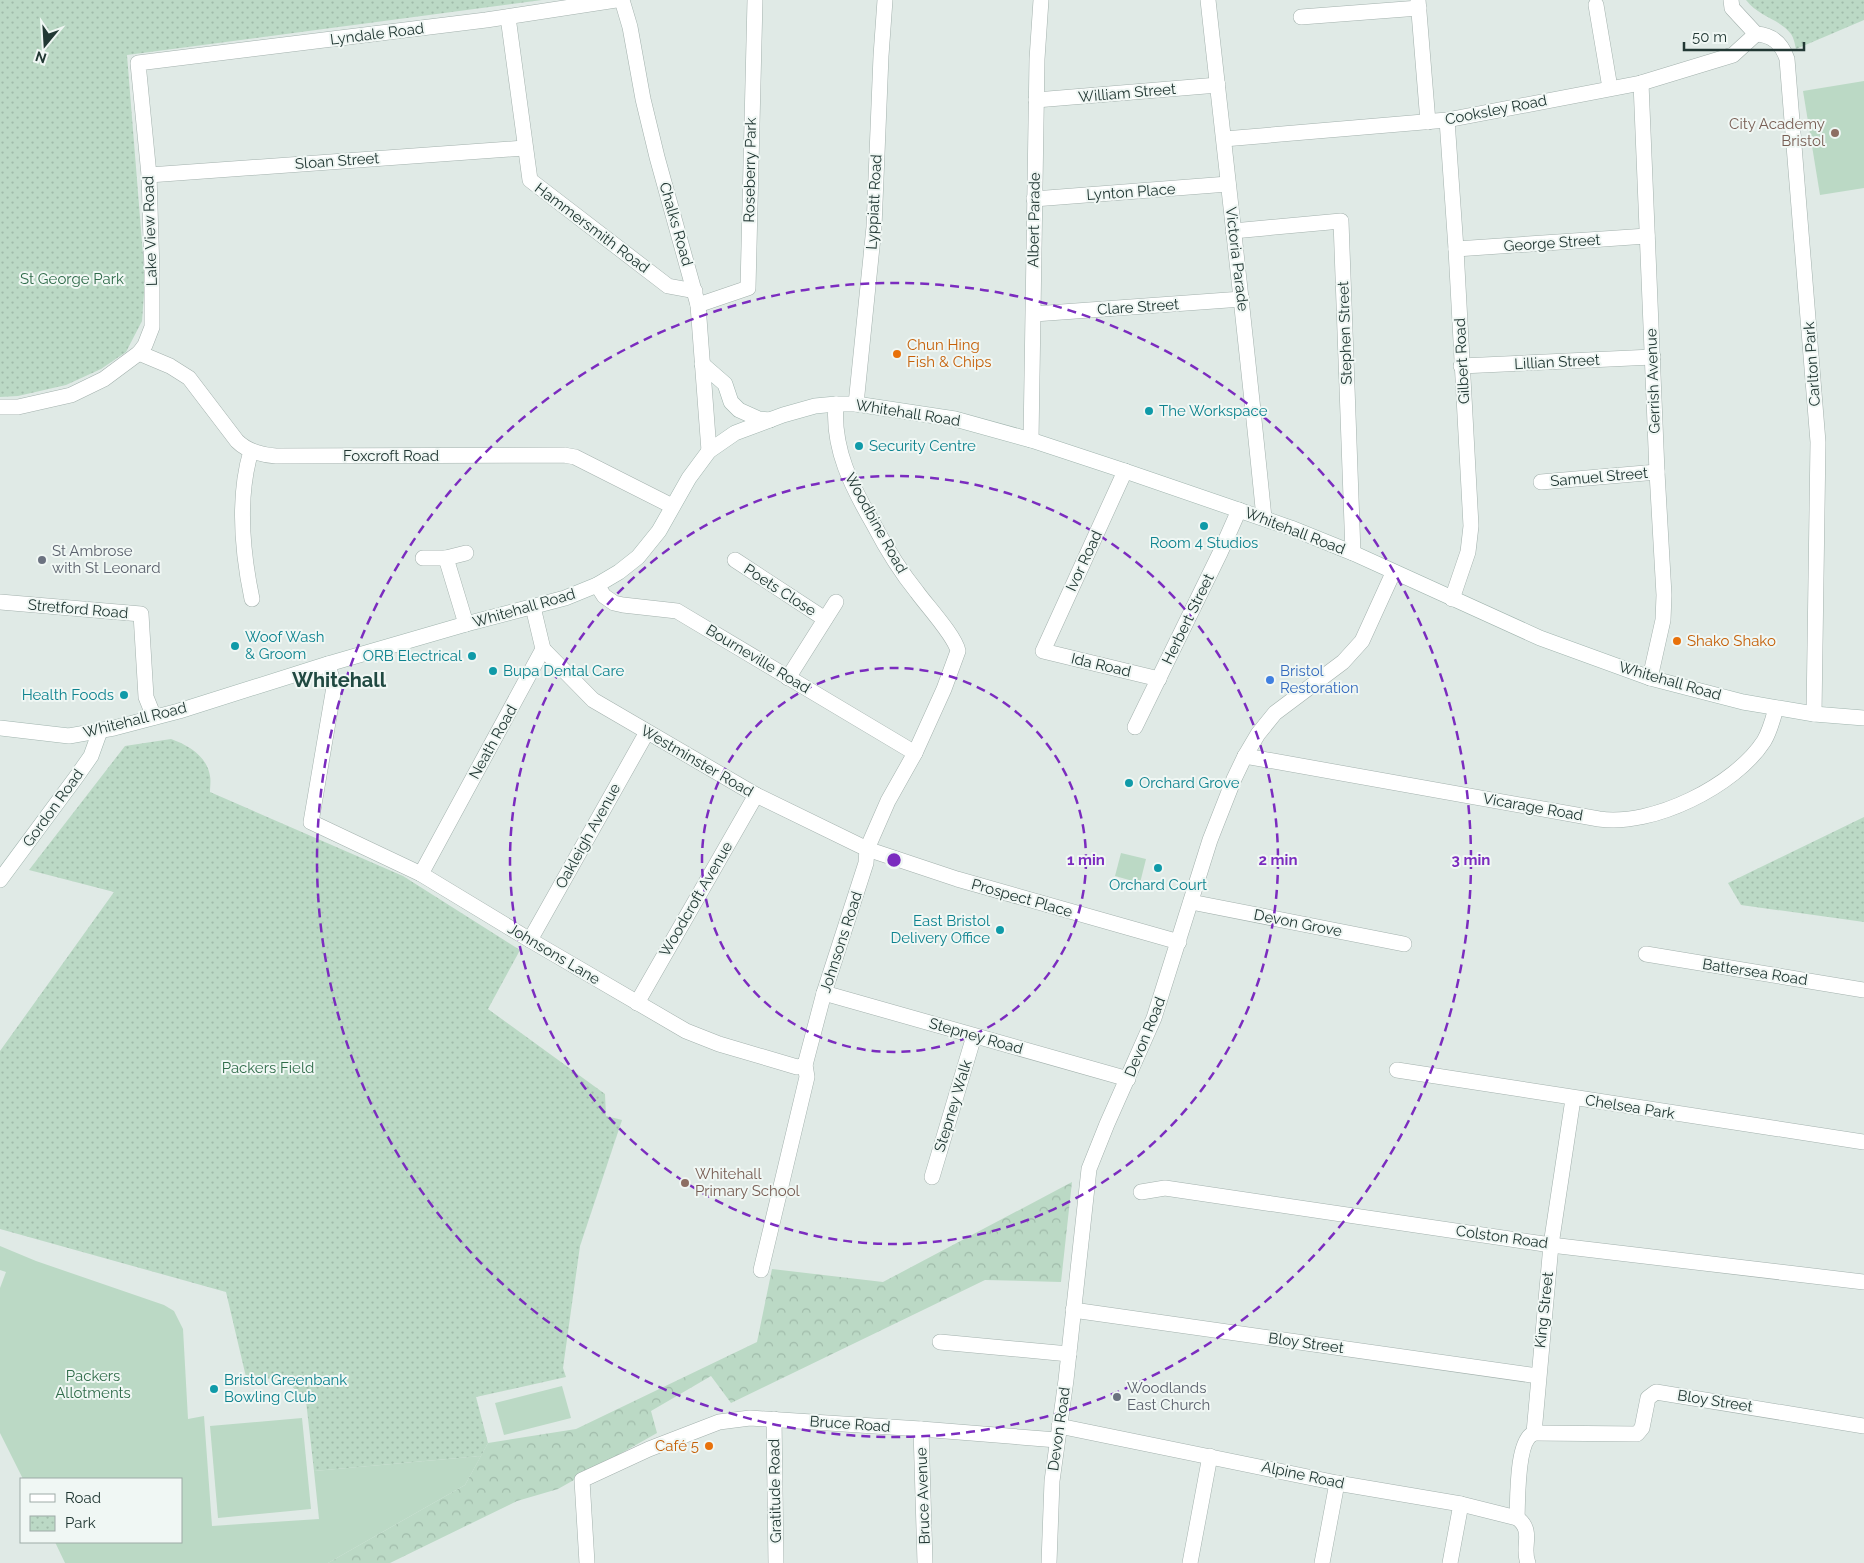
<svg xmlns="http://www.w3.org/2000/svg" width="1864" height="1563" font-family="Raleway,sans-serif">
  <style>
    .green { fill: #bbd9c5 }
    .forest { fill: url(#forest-crowns) }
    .park { fill: url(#park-dots) }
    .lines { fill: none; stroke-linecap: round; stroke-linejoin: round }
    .minor-casing { stroke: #a3b1ad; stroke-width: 16 }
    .secondary-casing { stroke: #a0b4ae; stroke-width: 16 }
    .minor { stroke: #fff; stroke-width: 15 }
    .secondary { stroke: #fff; stroke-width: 15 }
    .ring { fill: none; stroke: #7b2cbf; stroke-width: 2.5; stroke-dasharray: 9 6 }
    .education-dot { fill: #8d6e63; stroke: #f0f7f4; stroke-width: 2 }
    .food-dot { fill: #e8710a; stroke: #f0f7f4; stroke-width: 2 }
    .culture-dot { fill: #0f9aa8; stroke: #f0f7f4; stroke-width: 2 }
    .worship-dot { fill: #6b7280; stroke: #f0f7f4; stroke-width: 2 }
    .shop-dot { fill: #3f7fe0; stroke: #f0f7f4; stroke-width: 2 }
    .labels { text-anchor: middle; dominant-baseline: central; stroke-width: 4; stroke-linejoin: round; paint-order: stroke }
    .street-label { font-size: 15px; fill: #223834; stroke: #f0f7f4 }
    .education-label { font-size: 15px; fill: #785e54; stroke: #f0f7f4; text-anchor: end }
    .park-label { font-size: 15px; fill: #306c4a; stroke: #f0f7f4 }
    .food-label { font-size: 15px; fill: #c56008; stroke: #f0f7f4; text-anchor: start }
    .culture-label { font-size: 15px; fill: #0d838f; stroke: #f0f7f4; text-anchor: start }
    .worship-label { font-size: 15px; fill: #5b616d; stroke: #f0f7f4; text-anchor: start }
    .shop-label { font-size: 15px; fill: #366cbe; stroke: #f0f7f4; text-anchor: start }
    .district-label { font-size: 20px; font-weight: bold; fill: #204941; stroke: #f0f7f4 }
    .centre { fill: #7b2cbf; stroke: #f0f7f4; stroke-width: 2.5 }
    .ring-label { font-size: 15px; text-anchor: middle; font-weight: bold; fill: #7b2cbf; stroke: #f0f7f4; stroke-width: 4; stroke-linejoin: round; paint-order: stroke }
  </style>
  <defs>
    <pattern id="forest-crowns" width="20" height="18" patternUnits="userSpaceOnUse" patternTransform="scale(1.25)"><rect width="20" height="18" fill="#bbd9c5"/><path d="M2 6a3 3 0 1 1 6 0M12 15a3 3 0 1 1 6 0" fill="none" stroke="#a0bbaa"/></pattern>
    <pattern id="park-dots" width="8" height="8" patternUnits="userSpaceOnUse" patternTransform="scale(1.25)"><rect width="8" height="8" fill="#bbd9c5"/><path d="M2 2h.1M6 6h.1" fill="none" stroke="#a0bbaa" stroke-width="1.8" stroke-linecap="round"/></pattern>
  </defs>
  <rect width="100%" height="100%" fill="#e0eae6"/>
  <g class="green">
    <path d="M1864 81V188L1820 195 1803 91Z"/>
    <path d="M1121 853 1146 859 1140 883 1115 876Z"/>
    <path d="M0 1246 36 1261 164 1305 174 1311 183 1329 188 1419 204 1416 212 1526 319 1519 314 1471 481 1456 465 1485 328 1563H65L55 1542H181V1479H23L0 1433V1288L6 1272 0 1270Z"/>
    <path d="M562 1386 571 1418 504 1435 495 1403Z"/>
    <path d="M302 1418 311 1509 218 1518 210 1426Z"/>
  </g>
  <path class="forest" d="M1072 1182 1061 1282 985 1280 731 1403 711 1376 651 1411 657 1433 558 1489 517 1501 390 1563H328L465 1485 488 1443 576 1429 757 1342 772 1269 883 1282Z"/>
  <g class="park">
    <path d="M0 0H542L127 55 145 280 142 321 126 352 101 369 66 385 18 396 0 397Z"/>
    <path d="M1746 0H1864V20L1796 49C1795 45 1794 38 1791 34 1780 19 1759 17 1746 0Z"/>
    <path d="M171 739C188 745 207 756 210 776 211 781 210 787 210 792L403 876 520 950 488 1009 605 1094 606 1116 622 1120 580 1246 563 1368 566 1377 476 1397 488 1443 481 1456 314 1471 306 1401 286 1380 246 1377 226 1292 0 1229V1051L114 892 29 870 125 746Z"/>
    <path d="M1864 817V922L1741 905 1728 883Z"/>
  </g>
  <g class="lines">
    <defs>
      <g id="minor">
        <path d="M622 0 630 27 643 99 657 157 698 305 709 451"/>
        <path d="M1208 0C1227 173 1247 345 1264 518"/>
        <path d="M1418 0 1428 122"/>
        <path d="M1731 0 1732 8 1756 34"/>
        <path d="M1596 5 1610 88"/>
        <path d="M508 17 530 180 668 286 695 291"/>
        <path d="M1301 17 1419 8"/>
        <path d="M1756 34C1773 35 1782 44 1787 59L1818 442 1814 714"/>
        <path d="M1641 83 1657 472 1664 595 1663 620 1650 678"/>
        <path d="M1036 100 1218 85"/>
        <path d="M1447 120 1456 249 1471 526 1468 552 1452 599"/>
        <path d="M1224 139 1447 120 1641 83 1733 55 1756 34"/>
        <path d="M149 175 524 148"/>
        <path d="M1034 199 1228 184"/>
        <path d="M1233 231 1341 221 1353 553"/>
        <path d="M1456 249 1647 236"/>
        <path d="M698 305 748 288 755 0"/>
        <path d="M1034 314 1242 299"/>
        <path d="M139 353 170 366 189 378 237 441C248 452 262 455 276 456L564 455 575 457 672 506"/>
        <path d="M1461 366 1653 357"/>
        <path d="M856 404 874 227 881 56 885 0"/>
        <path d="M0 407H18L71 395 104 379 139 353 145 345 152 327V272L149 175 138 63 486 20 616 0"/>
        <path d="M1031 440 1037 59 1041 0"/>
        <path d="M251 451C237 498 242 551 252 599"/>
        <path d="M1125 471 1043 651 1159 679"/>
        <path d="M1541 482 1657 472"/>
        <path d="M423 558H446L466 553"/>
        <path d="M446 558 466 624"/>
        <path d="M735 560 825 619"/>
        <path d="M597 585 604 596 614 603 623 605 677 611 915 753"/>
        <path d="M0 602 141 614 146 697 154 717"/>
        <path d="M543 649 593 700 756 795 867 849 957 879 1179 942"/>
        <path d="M328 664 334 687 311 822 421 874 530 940 686 1031 719 1044 797 1067 805 1065"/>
        <path d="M788 678 836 602"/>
        <path d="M1135 727 1220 553 1239 510"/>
        <path d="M1245 756 1599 819C1652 827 1735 786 1764 741 1770 731 1773 719 1776 708"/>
        <path d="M421 874 543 649 533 607"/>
        <path d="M1191 902 1404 944"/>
        <path d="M530 940 647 732"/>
        <path d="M1646 954 1864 990"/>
        <path d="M824 993 1128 1079"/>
        <path d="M637 1003 756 795"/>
        <path d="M1397 1070 1864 1142"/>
        <path d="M932 1177 974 1036"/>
        <path d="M1141 1192 1165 1188 1551 1245 1864 1282"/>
        <path d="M761 1270 807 1077 805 1065 824 993 866 863 867 849 888 801 915 753 944 689 958 651C955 636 927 606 917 592 900 571 886 548 874 525 852 487 832 449 836 404"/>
        <path d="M1073 1310 1538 1376"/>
        <path d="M940 1342 1069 1354"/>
        <path d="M774 1419 776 1563"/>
        <path d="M1059 1426 1337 1483 1461 1504 1517 1518C1535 1531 1521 1547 1528 1563"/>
        <path d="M921 1429 925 1563"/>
        <path d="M1534 1433 1637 1434 1642 1428 1648 1398 1656 1392 1864 1426"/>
        <path d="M1517 1518C1518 1500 1516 1440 1534 1433L1551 1245 1573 1099"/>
        <path d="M587 1563 582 1480 649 1449 719 1422 750 1418 921 1429 1057 1440"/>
        <path d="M1049 1563 1052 1481 1066 1380 1089 1169 1107 1124 1154 1018 1210 840 1234 779 1245 756 1258 734 1275 713 1343 662 1362 641 1393 573"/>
        <path d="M1190 1563 1210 1456"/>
        <path d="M1322 1563 1337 1483"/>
        <path d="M1450 1563 1461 1504"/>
      </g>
      <g id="secondary">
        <path d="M702 364 725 384 731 402 739 410 759 419 770 420"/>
        <path d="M0 728 69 736 114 728 179 711 328 664 466 624 565 598 597 585 619 572 638 557 659 531 689 478 709 451 735 433 783 415 815 406 836 404H856L955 419 1031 440 1125 471 1291 528 1353 553 1540 638 1650 678 1743 702 1814 714 1864 718"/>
        <path d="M0 880 77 776 91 756 100 731"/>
      </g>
    </defs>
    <use href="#minor" class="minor-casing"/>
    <use href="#secondary" class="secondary-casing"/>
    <use href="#minor" class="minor"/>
    <use href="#secondary" class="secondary"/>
  </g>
  <g class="ring">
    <circle cx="894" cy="860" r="192"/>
    <circle cx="894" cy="860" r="384"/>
    <circle cx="894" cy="860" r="577"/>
  </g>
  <g class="education-dot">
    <circle cx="1835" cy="133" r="5"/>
    <circle cx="685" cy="1183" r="5"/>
  </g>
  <g class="food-dot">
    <circle cx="897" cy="354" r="5"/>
    <circle cx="1677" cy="641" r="5"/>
    <circle cx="709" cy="1446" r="5"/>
  </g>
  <g class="culture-dot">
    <circle cx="1149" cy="411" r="5"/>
    <circle cx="859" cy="446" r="5"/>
    <circle cx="1204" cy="526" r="5"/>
    <circle cx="235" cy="646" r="5"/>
    <circle cx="472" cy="656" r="5"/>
    <circle cx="493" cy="671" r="5"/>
    <circle cx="124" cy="695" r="5"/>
    <circle cx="1129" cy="783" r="5"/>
    <circle cx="1158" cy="868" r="5"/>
    <circle cx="1000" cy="930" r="5"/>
    <circle cx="214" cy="1389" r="5"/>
  </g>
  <g class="worship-dot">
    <circle cx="42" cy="560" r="5"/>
    <circle cx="1117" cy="1397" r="5"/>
  </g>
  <circle class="shop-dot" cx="1270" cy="680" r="5"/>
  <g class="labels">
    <g class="street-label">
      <text transform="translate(377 34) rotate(-7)">Lyndale Road</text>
      <text transform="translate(1127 93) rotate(-5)">William Street</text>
      <text transform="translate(1496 110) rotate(-11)">Cooksley Road</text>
      <text transform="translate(337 161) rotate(-4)">Sloan Street</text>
      <text transform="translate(750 170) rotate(-89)">Roseberry Park</text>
      <text transform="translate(1131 192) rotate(-4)">Lynton Place</text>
      <text transform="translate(874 202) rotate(-87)">Lyppiatt Road</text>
      <text transform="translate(1034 220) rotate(-89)">Albert Parade</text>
      <text transform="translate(676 224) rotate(74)">Chalks Road</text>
      <text transform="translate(592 228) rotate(37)">Hammersmith Road</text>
      <text transform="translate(150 231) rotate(-92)">Lake View Road</text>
      <text transform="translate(1552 243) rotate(-4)">George Street</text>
      <text transform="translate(1237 259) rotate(83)">Victoria Parade</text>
      <text transform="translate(1138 307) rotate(-4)">Clare Street</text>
      <text transform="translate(1345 333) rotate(-92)">Stephen Street</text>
      <text transform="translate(1462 361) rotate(-93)">Gilbert Road</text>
      <text transform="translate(1557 362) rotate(-3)">Lillian Street</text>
      <text transform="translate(1812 364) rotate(-94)">Carlton Park</text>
      <text transform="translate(1653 381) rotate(-92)">Gerrish Avenue</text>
      <text transform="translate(908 413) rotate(9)">Whitehall Road</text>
      <text x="391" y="456">Foxcroft Road</text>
      <text transform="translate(1599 477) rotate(-5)">Samuel Street</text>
      <text transform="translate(876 523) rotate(61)">Woodbine Road</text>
      <text transform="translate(1295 531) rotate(21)">Whitehall Road</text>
      <text transform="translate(1084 561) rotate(-65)">Ivor Road</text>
      <text transform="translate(780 590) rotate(33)">Poets Close</text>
      <text transform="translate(524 608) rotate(-16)">Whitehall Road</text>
      <text transform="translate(78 609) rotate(5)">Stretford Road</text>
      <text transform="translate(1188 619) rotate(-64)">Herbert Street</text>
      <text transform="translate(758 659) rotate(31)">Bourneville Road</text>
      <text transform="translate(1101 665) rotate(13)">Ida Road</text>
      <text transform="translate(1670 681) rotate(16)">Whitehall Road</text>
      <text transform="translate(135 720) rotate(-14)">Whitehall Road</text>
      <text transform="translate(493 742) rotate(-61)">Neath Road</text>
      <text transform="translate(697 761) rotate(30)">Westminster Road</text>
      <text transform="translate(1533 807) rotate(10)">Vicarage Road</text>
      <text transform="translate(53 808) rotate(-54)">Gordon Road</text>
      <text transform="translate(588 836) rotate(-61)">Oakleigh Avenue</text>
      <text transform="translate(1022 898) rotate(16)">Prospect Place</text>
      <text transform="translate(696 899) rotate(-60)">Woodcroft Avenue</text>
      <text transform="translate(1298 923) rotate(11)">Devon Grove</text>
      <text transform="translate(841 942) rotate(-72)">Johnsons Road</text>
      <text transform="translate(554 954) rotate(31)">Johnsons Lane</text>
      <text transform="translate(1755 972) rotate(9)">Battersea Road</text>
      <text transform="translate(976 1036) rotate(16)">Stepney Road</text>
      <text transform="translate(1145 1037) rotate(-68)">Devon Road</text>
      <text transform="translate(953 1106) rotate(-73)">Stepney Walk</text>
      <text transform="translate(1630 1107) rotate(9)">Chelsea Park</text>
      <text transform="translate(1502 1237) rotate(8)">Colston Road</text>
      <text transform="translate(1544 1310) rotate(-84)">King Street</text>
      <text transform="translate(1306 1343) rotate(8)">Bloy Street</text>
      <text transform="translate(1715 1401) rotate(9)">Bloy Street</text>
      <text transform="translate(850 1424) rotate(4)">Bruce Road</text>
      <text transform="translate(1059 1429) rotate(-82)">Devon Road</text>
      <text transform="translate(1303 1475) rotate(12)">Alpine Road</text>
      <text transform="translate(775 1491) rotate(-91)">Gratitude Road</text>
      <text transform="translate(923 1496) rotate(-92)">Bruce Avenue</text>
    </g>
    <g class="education-label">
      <text x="1825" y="124">City Academy<tspan x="1825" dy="17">Bristol</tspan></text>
      <text x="695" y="1174" text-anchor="start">Whitehall<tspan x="695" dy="17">Primary School</tspan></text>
    </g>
    <g class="park-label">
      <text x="72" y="279">St George Park</text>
      <text x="268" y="1068">Packers Field</text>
      <text x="93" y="1376">Packers<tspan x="93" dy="17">Allotments</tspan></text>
    </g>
    <g class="food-label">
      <text x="907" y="345">Chun Hing<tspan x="907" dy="17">Fish &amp; Chips</tspan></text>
      <text x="1687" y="641">Shako Shako</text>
      <text x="699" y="1446" text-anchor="end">Café 5</text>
    </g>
    <g class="culture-label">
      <text x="1159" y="411">The Workspace</text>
      <text x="869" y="446">Security Centre</text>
      <text x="1204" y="543" text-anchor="middle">Room 4 Studios</text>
      <text x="245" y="637">Woof Wash<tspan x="245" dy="17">&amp; Groom</tspan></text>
      <text x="462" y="656" text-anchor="end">ORB Electrical</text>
      <text x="503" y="671">Bupa Dental Care</text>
      <text x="114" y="695" text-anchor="end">Health Foods</text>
      <text x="1139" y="783">Orchard Grove</text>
      <text x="1158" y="885" text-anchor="middle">Orchard Court</text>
      <text x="990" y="921" text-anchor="end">East Bristol<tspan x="990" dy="17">Delivery Office</tspan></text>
      <text x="224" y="1380">Bristol Greenbank<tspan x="224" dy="17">Bowling Club</tspan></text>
    </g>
    <g class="worship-label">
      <text x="52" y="551">St Ambrose<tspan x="52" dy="17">with St Leonard</tspan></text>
      <text x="1127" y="1388">Woodlands<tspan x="1127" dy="17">East Church</tspan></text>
    </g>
    <g class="shop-label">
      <text x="1280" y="671">Bristol<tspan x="1280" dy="17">Restoration</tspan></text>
    </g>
    <g class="district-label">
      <text x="339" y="680">Whitehall</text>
    </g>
  </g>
  <circle cx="894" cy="860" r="8" class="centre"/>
  <g class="ring-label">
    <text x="1086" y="865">1 min</text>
    <text x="1278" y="865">2 min</text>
    <text x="1471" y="865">3 min</text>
  </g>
  <rect x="20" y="1478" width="162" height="65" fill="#f0f7f4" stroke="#9eaba7"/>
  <rect x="30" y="1494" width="25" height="8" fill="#ffffff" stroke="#9eaba7"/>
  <text x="65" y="1503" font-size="15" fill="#223834">Road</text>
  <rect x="30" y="1516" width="25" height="15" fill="url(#park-dots)" stroke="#9eaba7"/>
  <text x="65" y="1528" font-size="15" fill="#223834">Park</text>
  <g transform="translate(45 45) rotate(198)" stroke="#f0f7f4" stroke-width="4" paint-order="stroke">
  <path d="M0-4L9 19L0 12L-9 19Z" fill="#223834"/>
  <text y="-8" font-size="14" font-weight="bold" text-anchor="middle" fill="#223834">N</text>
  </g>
  <path d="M1684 42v8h120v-8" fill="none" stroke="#223834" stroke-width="2.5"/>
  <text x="1692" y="42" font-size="15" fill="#223834" stroke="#f0f7f4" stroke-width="4" paint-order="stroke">50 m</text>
</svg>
